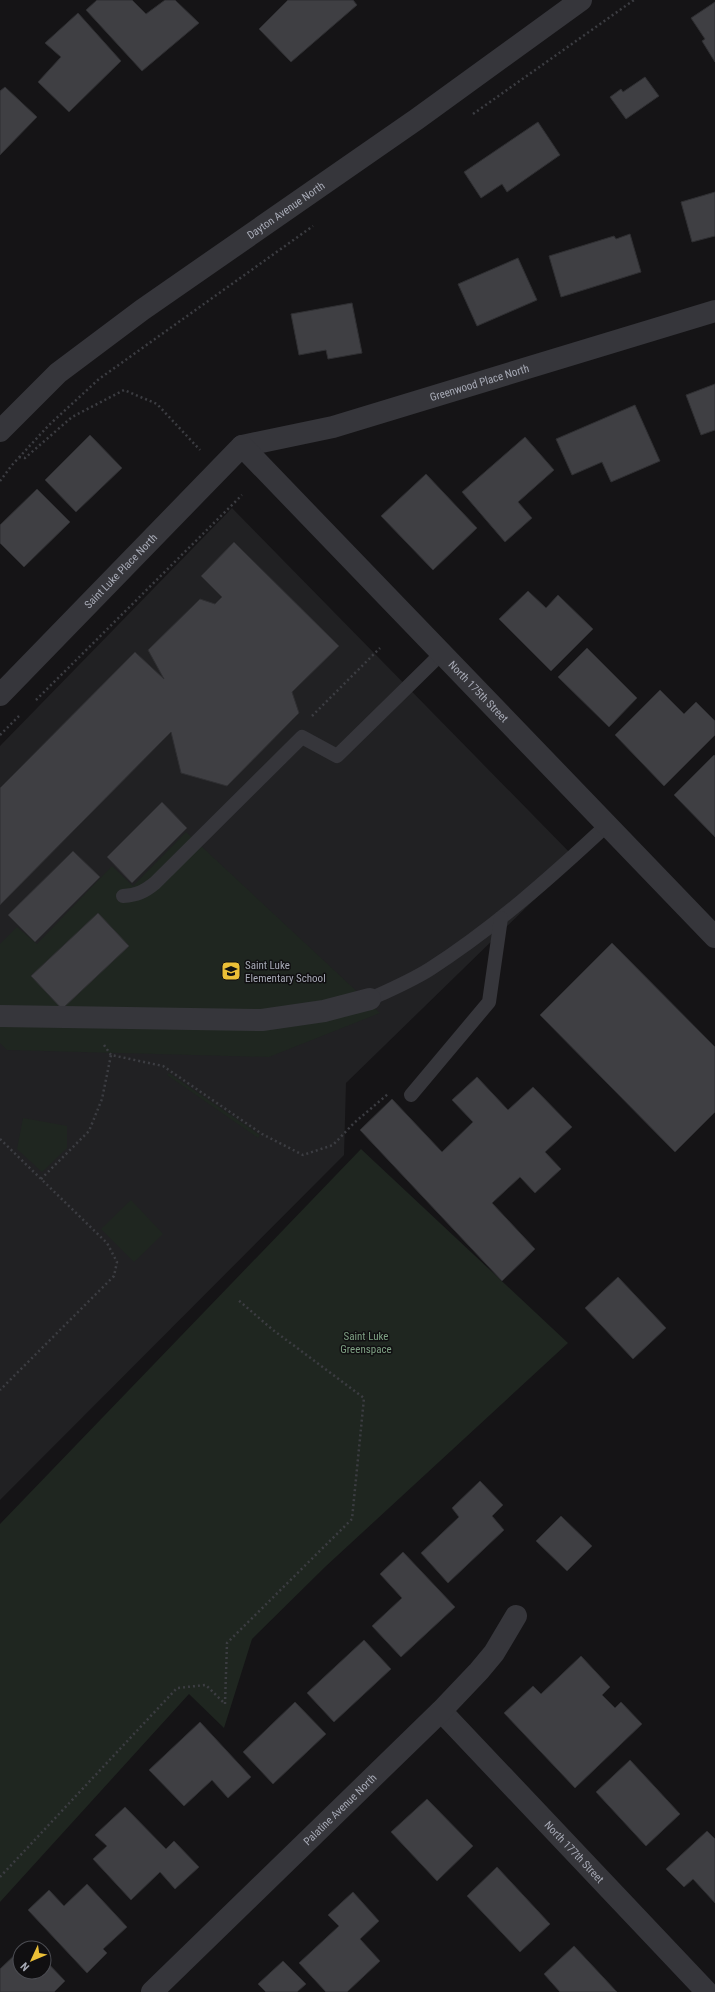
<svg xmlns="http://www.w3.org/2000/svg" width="715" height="1992" font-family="'Roboto Condensed',sans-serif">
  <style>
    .built { fill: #212123 }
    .green { fill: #1f2620 }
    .building { fill: #3f3f43; stroke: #2f2f32 }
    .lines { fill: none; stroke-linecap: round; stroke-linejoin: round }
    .path { stroke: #3c3d42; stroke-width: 2.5; stroke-dasharray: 2 3; stroke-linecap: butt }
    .service { stroke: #36363b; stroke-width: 14 }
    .minor { stroke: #36363b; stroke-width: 22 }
    .tertiary { stroke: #36363b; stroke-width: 22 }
    .labels { text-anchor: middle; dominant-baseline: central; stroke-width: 3; stroke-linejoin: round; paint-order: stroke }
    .street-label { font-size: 11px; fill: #a7aab6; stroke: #100f11 }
    .poi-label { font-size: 11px; fill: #a7aab6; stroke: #100f11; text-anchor: start }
    .park-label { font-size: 11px; fill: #7ea083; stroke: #100f11 }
  </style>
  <rect width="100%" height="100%" fill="#151416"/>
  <path class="built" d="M232 508 576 859 346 1083 344 1155 0 1500V746Z"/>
  <g class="green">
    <path d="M186 832 380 1013 269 1057 7 1050 0 1043V944L17 927 37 944 112 866 133 886Z"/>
    <path d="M169 1073 260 1135 258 1138 167 1075Z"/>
    <path d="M23 1118 67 1126V1148L42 1172 17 1149Z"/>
    <path d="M361 1149 568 1343 325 1567 252 1639 224 1728 189 1694 0 1902V1524Z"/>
    <path d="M131 1200 163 1234 134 1262 101 1229Z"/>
  </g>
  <g class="building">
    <path d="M97 0H132L146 14 165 0H175L199 23 142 71 86 10Z"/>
    <path d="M288 0H353L357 5 291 62 259 29Z"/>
    <path d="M715 2V62L702 41 705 39 691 18Z"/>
    <path d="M78 13 121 61 69 112 38 82 61 57 45 43Z"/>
    <path d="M645 77 659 96 626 119 610 97 621 89 623 92Z"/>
    <path d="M5 87 37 117 0 155V91Z"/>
    <path d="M538 122 560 155 507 192 502 184 481 198 464 172Z"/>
    <path d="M715 192V236L692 242 681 202Z"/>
    <path d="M630 234 641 272 561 297 549 256 614 236 616 239Z"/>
    <path d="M518 258 537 300 477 326 458 284Z"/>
    <path d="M352 303 362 353 328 359 326 350 299 355 291 314Z"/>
    <path d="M715 384V430L701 435 686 395Z"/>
    <path d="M635 405 660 461 611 482 602 462 572 475 556 439Z"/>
    <path d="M90 435 122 468 76 512 45 480Z"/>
    <path d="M525 437 554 470 518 502 532 518 505 542 462 492Z"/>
    <path d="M426 474 477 528 433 570 381 516Z"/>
    <path d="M37 489 70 522 24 567 0 543V525Z"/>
    <path d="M234 542 339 646 292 692 299 713 227 786 181 773 171 732 0 905V788L135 652 164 679 148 650 200 599 215 604 222 597 201 576Z"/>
    <path d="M528 591 546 608 558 595 593 629 551 671 499 619Z"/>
    <path d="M587 648 637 698 609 727 558 677Z"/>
    <path d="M660 690 684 714 696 702 715 721V735L664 786 615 735Z"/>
    <path d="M714 755 715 756V837L674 795Z"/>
    <path d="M162 802 187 828 132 883 107 857Z"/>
    <path d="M73 851 100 877 35 942 8 915Z"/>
    <path d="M98 913 129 946 62 1009 31 976Z"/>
    <path d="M612 943 715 1047V1112L675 1152 540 1015Z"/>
    <path d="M477 1077 508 1110 533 1087 572 1127 545 1152 561 1169 535 1193 520 1177 492 1203 535 1249 502 1281 360 1130 392 1099 442 1152 473 1122 452 1100Z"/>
    <path d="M618 1277 666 1328 633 1359 585 1308Z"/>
    <path d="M480 1481 503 1505 492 1516 504 1530 448 1583 421 1553 459 1517 452 1508Z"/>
    <path d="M561 1516 592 1546 567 1571 536 1541Z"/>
    <path d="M403 1552 455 1607 401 1657 372 1626 402 1598 380 1574Z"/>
    <path d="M364 1640 391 1669 334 1722 307 1693Z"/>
    <path d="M581 1656 610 1687 602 1695 615 1708 621 1702 642 1724 575 1788 504 1713 533 1686 541 1694Z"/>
    <path d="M295 1702 326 1734 273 1784 243 1752Z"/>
    <path d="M200 1722 251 1777 228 1798 212 1780 184 1806 149 1770Z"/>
    <path d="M630 1760 680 1814 646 1846 596 1792Z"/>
    <path d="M427 1799 473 1846 437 1881 391 1832Z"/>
    <path d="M125 1807 166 1849 174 1841 199 1867 175 1889 160 1872 131 1900 93 1859 107 1846 95 1835Z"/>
    <path d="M707 1831 715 1839V1903L693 1879 684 1887 666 1869Z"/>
    <path d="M497 1867 550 1924 520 1952 467 1896Z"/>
    <path d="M87 1884 127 1927 103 1949 107 1953 87 1973 28 1910 49 1890 64 1906Z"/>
    <path d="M353 1892 379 1921 360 1939 380 1961 347 1992H326L299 1963 339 1926 328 1915Z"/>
    <path d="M574 1946 617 1992H560L544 1974Z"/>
    <path d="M20 1950V1972H44V1959L65 1981 54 1992H0V1969Z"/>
    <path d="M283 1961 306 1984 297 1992H266L258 1984Z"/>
  </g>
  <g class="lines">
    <g class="path">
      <path d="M473 114 634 0"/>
      <path d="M19 457 25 458 72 417 124 390 157 404 200 450"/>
      <path d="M0 481 12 465 49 425 99 379 313 226"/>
      <path d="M36 700 242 495"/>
      <path d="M312 716 380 648"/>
      <path d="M0 735 19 716"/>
      <path d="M104 1045 111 1055 163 1066 262 1134 303 1155 333 1145 354 1123 388 1094"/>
      <path d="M0 1139 107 1243 117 1262 114 1276 0 1390"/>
      <path d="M41 1179 89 1131 102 1099 111 1055"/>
      <path d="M0 1877 177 1688 206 1685 225 1704 227 1643 352 1519 364 1398 273 1330 237 1299"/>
    </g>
    <g class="service">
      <path d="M123 896C137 895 144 892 155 883L302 737 337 756 441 654"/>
      <path d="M370 999C390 990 411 981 430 969 494 928 551 877 607 825"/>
      <path d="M411 1095 489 1002 501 918"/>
    </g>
    <g class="minor">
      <path id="s1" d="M242 446 333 427 715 311"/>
      <path d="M0 1016 262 1020 324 1011 370 999"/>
      <path id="s2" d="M441 1711 707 1992"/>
      <path id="s3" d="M152 1992 441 1711 479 1671 494 1653 516 1616"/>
    </g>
    <g class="tertiary">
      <path id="s4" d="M0 431 58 373 142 310 417 119 581 0"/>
      <path id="s5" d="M0 695 242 446 715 937"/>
    </g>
  </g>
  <defs>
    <symbol id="school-square" viewBox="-11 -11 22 22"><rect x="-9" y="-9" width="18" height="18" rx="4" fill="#ebbf37" stroke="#100f11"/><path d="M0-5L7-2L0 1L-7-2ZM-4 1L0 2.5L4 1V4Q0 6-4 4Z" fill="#111"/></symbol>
  </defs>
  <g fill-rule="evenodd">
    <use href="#school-square" x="220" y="960" width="22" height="22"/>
  </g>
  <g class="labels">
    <g class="street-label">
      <text stroke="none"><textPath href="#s4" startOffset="362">Dayton Avenue North</textPath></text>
      <text stroke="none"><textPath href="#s1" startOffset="246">Greenwood Place North</textPath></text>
      <text stroke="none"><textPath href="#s5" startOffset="173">Saint Luke Place North</textPath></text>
      <text stroke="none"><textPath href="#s5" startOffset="688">North 175th Street</textPath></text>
      <text stroke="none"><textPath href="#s3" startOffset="262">Palatine Avenue North</textPath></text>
      <text stroke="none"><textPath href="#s2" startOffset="194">North 177th Street</textPath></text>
    </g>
    <g class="poi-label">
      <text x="245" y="965">Saint Luke<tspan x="245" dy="13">Elementary School</tspan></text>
    </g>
    <g class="park-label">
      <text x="366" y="1336">Saint Luke<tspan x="366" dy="13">Greenspace</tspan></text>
    </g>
  </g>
  <g transform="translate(32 1960) rotate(226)"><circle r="19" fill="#100f11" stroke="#4c4d53"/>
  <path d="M0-3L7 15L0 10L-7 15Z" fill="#ebbf37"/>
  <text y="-6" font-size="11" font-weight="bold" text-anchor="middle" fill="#a7aab6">N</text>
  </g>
</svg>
